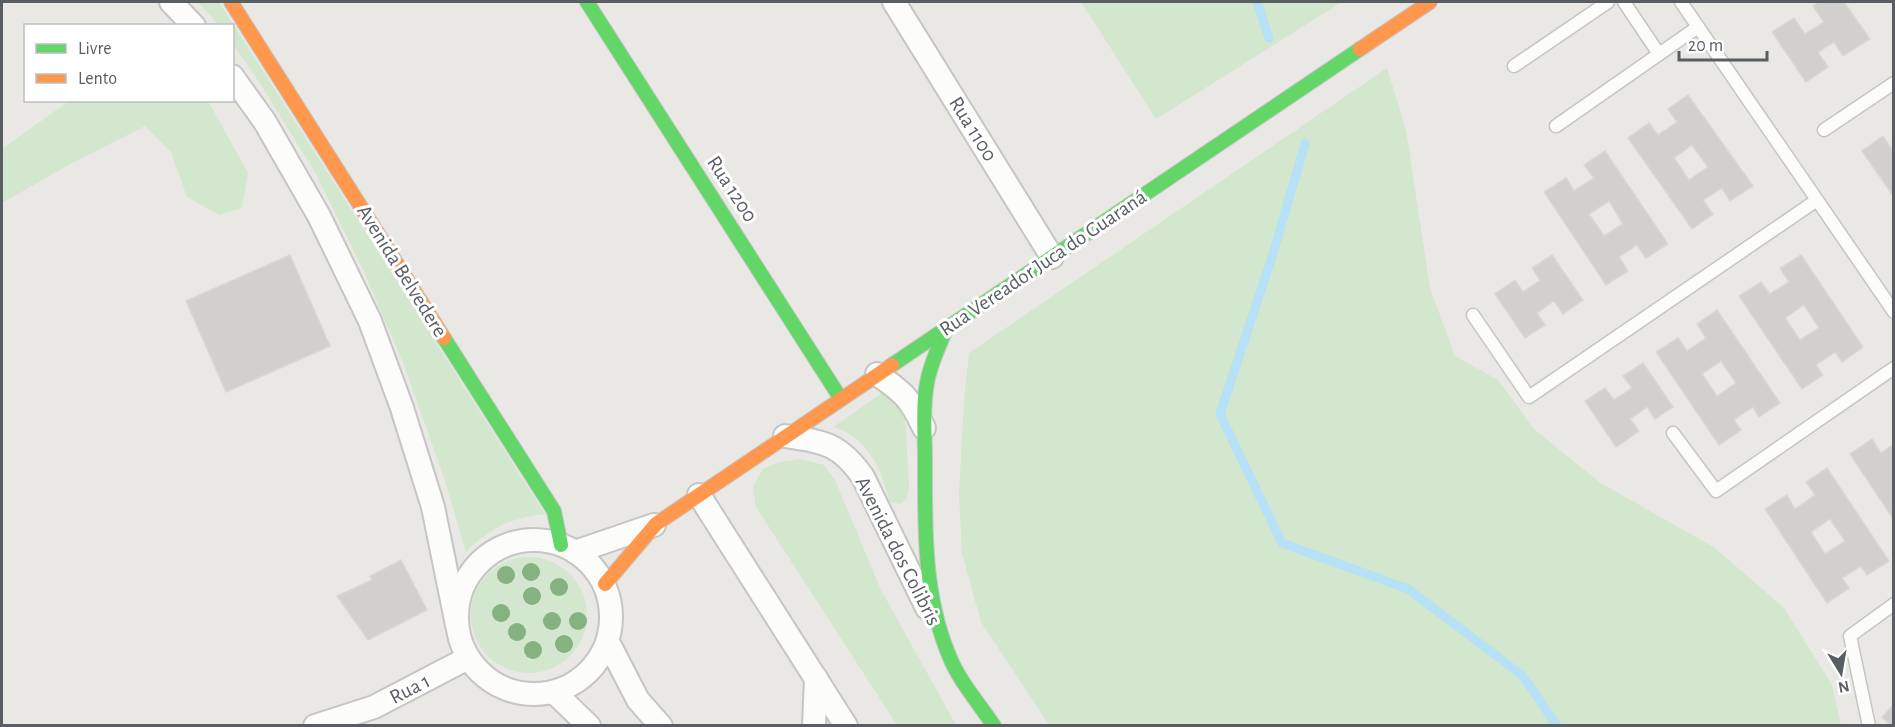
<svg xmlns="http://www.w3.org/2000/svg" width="1895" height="727" font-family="'Alegreya Sans',sans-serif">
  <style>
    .green { fill: #d2e7cd }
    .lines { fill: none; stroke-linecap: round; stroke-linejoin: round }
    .stream { stroke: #b6e1f7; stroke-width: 9 }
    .building { fill: #d2d0ce; stroke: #dad7d3; stroke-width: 1.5; fill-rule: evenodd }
    .lane-casing { stroke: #c5c5c4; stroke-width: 15 }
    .street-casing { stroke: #c5c5c4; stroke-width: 26 }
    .fast-casing { stroke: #c7c7c7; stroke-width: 16 }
    .slow-casing { stroke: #c7c7c7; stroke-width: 16 }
    .lane { stroke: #fcfcfb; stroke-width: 12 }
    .street { stroke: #fcfcfb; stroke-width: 22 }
    .fast { stroke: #63d668; stroke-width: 14 }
    .slow { stroke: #ff974d; stroke-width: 14 }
    .tree { fill: #85b280 }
    .labels { text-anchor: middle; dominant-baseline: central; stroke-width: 6; stroke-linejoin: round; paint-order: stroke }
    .street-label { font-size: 21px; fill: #595e63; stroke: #fff }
  </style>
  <rect width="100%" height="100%" fill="#eae8e4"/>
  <g class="green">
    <path d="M198 2H219L545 514C511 518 491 527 466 552L444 478 404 365 365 274 316 174 261 85 233 44 232 26 219 25Z"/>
    <path d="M1081 2H1342L1156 119Z"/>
    <path d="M1387 68 1406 130 1430 288 1455 356 1498 380 1534 429 1599 482 1715 548 1784 608 1832 685 1841 725H1049L981 622 962 553 959 494 964 400 969 353Z"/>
    <path d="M69 101H208L248 173 242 208 219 215 187 197 171 152 145 126 72 163 2 203V149Z"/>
    <path d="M882 393C893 395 903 405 905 416L909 484C908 493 908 500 900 504L890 502C882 470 867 436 833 427Z"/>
    <path d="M801 459 824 465 835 480 881 590 956 725H897L756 507 753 486 763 469 779 462Z"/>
    <circle cx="529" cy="615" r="58"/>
  </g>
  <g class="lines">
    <g class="stream">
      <path d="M1257 2 1269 38"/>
      <path d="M1305 144 1271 260 1220 414 1282 543 1408 589 1523 676 1557 726"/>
    </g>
  </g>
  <g class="building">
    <path d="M1819 2H1844L1870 39 1843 56 1834 42 1818 52 1828 67 1806 82 1772 32 1794 18 1805 34 1824 22 1813 6Z"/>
    <path d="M1688 95 1753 186 1730 201 1722 188 1703 200 1713 214 1692 229 1628 138 1649 123 1658 135 1677 122 1668 109ZM1692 145 1708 167 1689 180 1674 158Z"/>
    <path d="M1883 136 1892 150 1894 149V197L1862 151Z"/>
    <path d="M1605 151 1668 244 1646 258 1637 245 1619 257 1628 271 1606 285 1544 192 1566 178 1574 191 1594 178 1584 165ZM1609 201 1623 224 1604 236 1589 214Z"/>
    <path d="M290 255 330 346 226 392 186 301Z"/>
    <path d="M1552 255 1583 300 1563 314 1554 301 1537 313 1545 325 1525 338 1495 294 1515 280 1523 292 1540 280 1532 268Z"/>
    <path d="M1801 255 1863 347 1842 362 1835 352 1816 365 1823 375 1802 389 1739 296 1761 282 1770 294 1789 282 1780 268ZM1804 305 1819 328 1800 340 1785 318Z"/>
    <path d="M1717 310 1780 403 1759 417 1753 407 1734 420 1741 430 1719 445 1656 352 1678 338 1687 351 1706 338 1697 324ZM1721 361 1736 383 1717 396 1702 374Z"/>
    <path d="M1643 363 1673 407 1655 419 1647 407 1630 419 1639 431 1616 447 1585 401 1605 388 1614 400 1632 388 1623 376Z"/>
    <path d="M1872 439 1881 453 1894 444V520L1850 454Z"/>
    <path d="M1827 468 1889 561 1867 575 1861 566 1842 578 1849 588 1827 603 1765 509 1787 495 1795 509 1815 495 1806 482ZM1830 519 1845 541 1825 554 1811 532Z"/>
    <path d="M401 560 427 610 368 640 337 596 372 580 370 576Z"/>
    <path d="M1894 704V726H1891L1882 717Z"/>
  </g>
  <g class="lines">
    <defs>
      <g id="lane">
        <path d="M1624 2 1659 54"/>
        <path d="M1681 2 1894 312"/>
        <path d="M1514 66 1608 2"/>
        <path d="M1556 126 1698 27"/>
        <path d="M1824 130 1894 83"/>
        <path d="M1473 315 1529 397 1817 200"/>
        <path d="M1673 433 1716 491 1894 368"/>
        <path d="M1869 726 1850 636 1894 604"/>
      </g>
      <g id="street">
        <path d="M171 2 194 26"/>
        <path d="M894 2 1052 257"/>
        <path d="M232 76 265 122 319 216 370 321 402 408 433 507 457 625"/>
        <path d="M877 374C904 393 910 398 924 428"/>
        <path d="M785 436C824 442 839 443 863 477L927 608"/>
        <path d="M699 495 846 726"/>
        <circle cx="534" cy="617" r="77"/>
        <path d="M575 552 654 525"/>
        <path d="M608 642 638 700 661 726"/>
        <path d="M554 692 589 726"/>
        <path d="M315 726 374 707 468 658"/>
        <path d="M814 726 816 678"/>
      </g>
      <g id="fast">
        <path d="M587 2 841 399"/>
        <path d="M947 327C940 344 932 360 928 378 922 405 925 433 925 460 925 524 923 592 948 653 958 680 978 702 994 726"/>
        <path d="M444 338 554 511 561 545"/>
        <path d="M892 365 1360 49"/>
      </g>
      <g id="slow">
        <path d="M231 2 444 338"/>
        <path d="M1360 49 1430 2"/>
        <path d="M605 584 656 524 892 365"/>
      </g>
    </defs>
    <use href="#lane" class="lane-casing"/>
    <use href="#street" class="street-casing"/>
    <use href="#fast" class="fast-casing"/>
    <use href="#slow" class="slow-casing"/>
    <use href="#lane" class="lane"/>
    <use href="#street" class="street"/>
    <use href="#fast" class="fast"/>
    <use href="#slow" class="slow"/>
  </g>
  <g class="tree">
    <circle cx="531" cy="572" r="9"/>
    <circle cx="506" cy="575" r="9"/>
    <circle cx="559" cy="587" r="9"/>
    <circle cx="532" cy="596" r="9"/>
    <circle cx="501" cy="613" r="9"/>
    <circle cx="552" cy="621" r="9"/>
    <circle cx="578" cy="621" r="9"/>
    <circle cx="517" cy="632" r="9"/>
    <circle cx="564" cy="644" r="9"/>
    <circle cx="533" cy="650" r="9"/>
  </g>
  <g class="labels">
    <g class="street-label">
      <text transform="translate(973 129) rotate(58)">Rua 1100</text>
      <text transform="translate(732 189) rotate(57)">Rua 1200</text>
      <text transform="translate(1043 263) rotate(-34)">Rua Vereador Juca do Guaraná</text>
      <text transform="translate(402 271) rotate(58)">Avenida Belvedere</text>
      <text transform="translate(898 551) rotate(63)">Avenida dos Colibris</text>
      <text transform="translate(410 689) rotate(-27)">Rua 1</text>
    </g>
  </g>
  <rect width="1895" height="727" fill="none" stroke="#595e63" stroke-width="6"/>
  <rect x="24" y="24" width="210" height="78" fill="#ffffff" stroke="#bdbfc1" stroke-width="1.5"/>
  <rect x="36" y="44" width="30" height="9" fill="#63d668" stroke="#bdbfc1" stroke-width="1.5"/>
  <text x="78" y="54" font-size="18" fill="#595e63">Livre</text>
  <rect x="36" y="74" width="30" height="9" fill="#ff974d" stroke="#bdbfc1" stroke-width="1.5"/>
  <text x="78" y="84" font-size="18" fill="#595e63">Lento</text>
  <g transform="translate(1841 673) rotate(169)" stroke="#ffffff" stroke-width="4.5" paint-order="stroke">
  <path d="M0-4.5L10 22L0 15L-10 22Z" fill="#595e63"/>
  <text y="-9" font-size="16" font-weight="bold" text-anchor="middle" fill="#595e63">N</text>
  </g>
  <path d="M1679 51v9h88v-9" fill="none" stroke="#595e63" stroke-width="3"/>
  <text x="1688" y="51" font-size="18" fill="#595e63" stroke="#ffffff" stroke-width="4.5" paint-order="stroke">20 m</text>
</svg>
